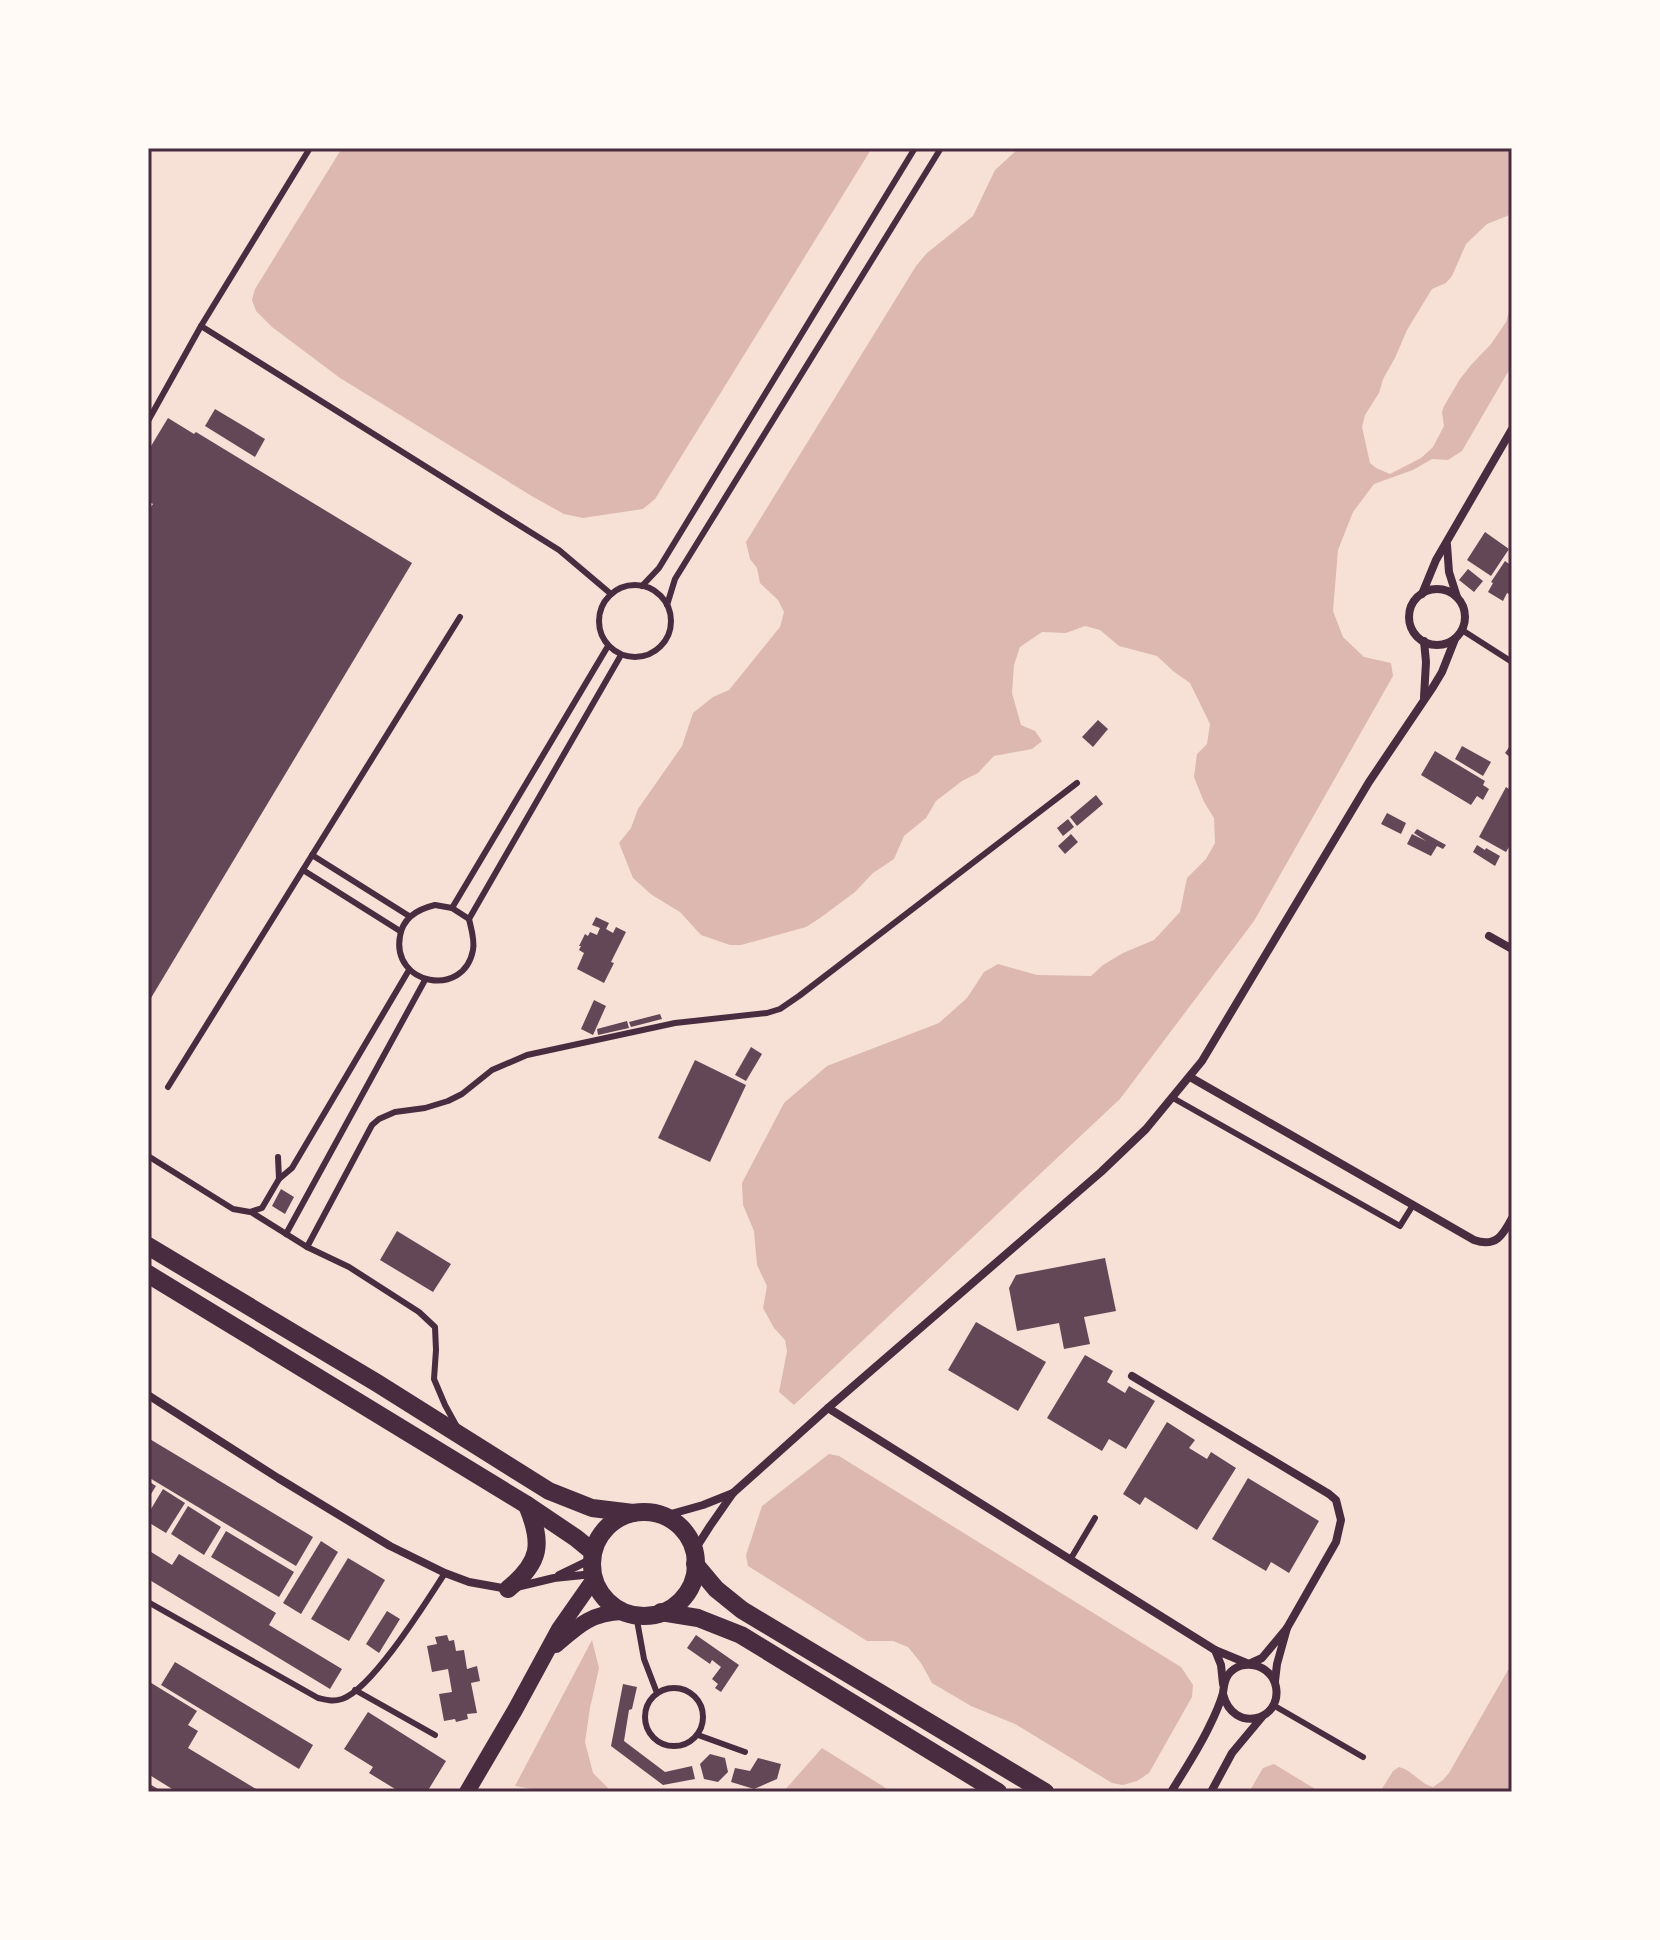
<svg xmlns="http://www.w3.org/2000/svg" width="1660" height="1940" font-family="Literata,serif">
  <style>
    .water { fill: #dcb8b0 }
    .building { fill: #644757 }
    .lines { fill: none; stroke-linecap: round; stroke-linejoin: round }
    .service { stroke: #4a2c40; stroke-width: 6 }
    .minor { stroke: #4a2c40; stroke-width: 8 }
    .secondary { stroke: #4a2c40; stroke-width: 16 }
    .primary { stroke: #4a2c40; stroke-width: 18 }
    .neatline { fill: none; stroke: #4a2c40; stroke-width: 3 }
  </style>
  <rect width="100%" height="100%" fill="#f7e1d7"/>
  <g class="water">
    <path d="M342 148H872L655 499 643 509 583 518 564 514 535 498 340 378 272 327 256 311 252 300 255 289Z"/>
    <path d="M1019 148H1512V214L1487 224 1466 244 1452 276 1446 283 1432 289 1407 330 1395 358 1383 379 1379 393 1365 415 1362 427 1370 463 1376 468 1390 474 1421 458 1433 447 1444 426 1442 412 1444 406 1460 379 1471 365 1491 344 1506 322 1512 301V365L1462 451 1448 460 1432 459 1413 470 1374 484 1353 512 1338 550 1333 611 1343 637 1364 657 1391 663 1393 676 1254 921 1120 1099 794 1405 779 1392 787 1351 785 1340 774 1328 763 1308 767 1286 757 1265 754 1231 743 1205 742 1183 784 1103 827 1066 939 1023 967 998 984 972 998 964 1037 975 1091 976 1103 965 1123 953 1154 940 1180 912 1187 878 1206 859 1215 843 1214 818 1204 802 1194 777 1197 754 1207 744 1210 724 1190 683 1173 671 1157 656 1119 646 1100 630 1085 626 1066 633 1042 632 1020 647 1014 665 1012 693 1021 725 1035 731 1042 741 1032 749 994 756 978 773 962 781 936 801 926 818 904 836 894 859 873 873 855 892 820 918 806 927 741 945H730L701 935 680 912 652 895 633 878 619 843 631 828 638 809 682 746 693 713 713 697 729 690 780 627 784 612 778 600 760 583 757 568 750 559 746 542 916 266 927 253 973 216 995 170Z"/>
    <path d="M829 1454 839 1456 1181 1667 1193 1685 1192 1697 1149 1773 1137 1781 1123 1785 1112 1783 1015 1724 971 1706 932 1683 921 1663 908 1647 893 1641H867L748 1566 746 1555 762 1506Z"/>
    <path d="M592 1640 599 1668 590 1708 585 1742 593 1773 612 1792H548L515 1786Z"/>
    <path d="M1512 1663V1792H1380L1393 1771 1399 1767C1412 1770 1420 1784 1433 1787L1443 1780 1449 1773Z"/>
    <path d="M822 1748 892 1792H783Z"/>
    <path d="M1274 1764 1320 1792H1249L1263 1768Z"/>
  </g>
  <g class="building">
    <path d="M215 409 265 439 255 457 205 426Z"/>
    <path d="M168 418 194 434 196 432 412 563 148 1003V511L153 504 148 501V451Z"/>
    <path d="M1485 532 1509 549 1491 576 1467 560Z"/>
    <path d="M1505 561 1512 566V590L1509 594 1507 593 1503 601 1488 592 1493 583 1491 582Z"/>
    <path d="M1468 569 1483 581 1474 592 1459 580Z"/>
    <path d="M1098 720 1108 729 1093 747 1082 737Z"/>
    <path d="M1512 743V759L1505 753Z"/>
    <path d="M1462 746 1491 762 1483 776 1455 759Z"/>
    <path d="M1435 751 1485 781 1483 785 1489 789 1483 800 1477 796 1471 805 1421 775Z"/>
    <path d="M1506 787 1512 791V842L1506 852 1479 837Z"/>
    <path d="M1096 795 1103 804 1077 826 1070 817Z"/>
    <path d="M1387 813 1406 823 1401 834 1381 824Z"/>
    <path d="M1068 819 1074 827 1063 836 1057 828Z"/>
    <path d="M1417 829 1446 845 1443 849 1437 846 1431 856 1407 844 1412 834 1426 841 1414 833Z"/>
    <path d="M1071 834 1078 842 1065 854 1058 846Z"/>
    <path d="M1477 845 1485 850 1486 848 1500 856 1495 866 1473 852Z"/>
    <path d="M596 917 609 923 606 929 613 933 616 927 626 932 611 962 614 963 604 983 577 969 584 953 579 950 581 946H579L585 934 588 936 590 932 597 935 600 928 592 925Z"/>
    <path d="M594 1000 606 1006 593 1035 581 1029Z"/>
    <path d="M660 1014 662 1019 631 1027 629 1022Z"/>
    <path d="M627 1021 629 1028 598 1035 597 1029Z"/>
    <path d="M751 1047 762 1054 746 1081 735 1075Z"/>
    <path d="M695 1060 746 1085 710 1162 658 1138Z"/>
    <path d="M281 1189 294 1197 285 1214 272 1206Z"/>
    <path d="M397 1231 451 1264 433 1292 380 1260Z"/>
    <path d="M1105 1258 1116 1311 1084 1317 1090 1344 1064 1349 1059 1323 1017 1331 1009 1288 1016 1275Z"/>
    <path d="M976 1322 1046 1362 1018 1411 948 1370Z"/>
    <path d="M1085 1355 1113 1371 1107 1382 1125 1393 1129 1386 1155 1401 1126 1449 1109 1439 1102 1451 1047 1418Z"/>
    <path d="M1167 1422 1195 1440 1189 1448 1207 1459 1211 1452 1236 1468 1197 1530 1145 1497 1140 1505 1123 1494Z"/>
    <path d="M148 1438 313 1537 296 1566 148 1477Z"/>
    <path d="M1248 1478 1319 1521 1289 1573 1271 1562 1266 1571 1212 1539Z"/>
    <path d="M148 1481 156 1486 148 1499Z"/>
    <path d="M163 1489 185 1503 166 1533 148 1522V1514Z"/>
    <path d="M188 1506 221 1527 204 1555 171 1534Z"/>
    <path d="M226 1531 294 1572 279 1597 211 1557Z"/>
    <path d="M321 1541 338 1552 301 1614 283 1603Z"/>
    <path d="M148 1550 172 1565 179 1554 276 1613 269 1625 342 1669 330 1689 148 1579Z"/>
    <path d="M348 1558 385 1580 349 1641 311 1619Z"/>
    <path d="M387 1611 400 1619 379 1653 366 1644Z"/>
    <path d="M447 1635 449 1641 454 1640 456 1651 464 1650 467 1669 477 1666 480 1681 471 1683 477 1713 467 1714 468 1719 456 1722 455 1719 444 1721 439 1694 452 1692 448 1669 432 1672 427 1646 437 1644 435 1637Z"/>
    <path d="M696 1635 739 1665 721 1692 715 1688 718 1684 712 1679 721 1667 712 1660 710 1664 687 1648Z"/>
    <path d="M175 1662 313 1745 299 1769 161 1685Z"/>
    <path d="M148 1681 197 1711 188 1725 198 1731 188 1748 261 1792H177L148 1774Z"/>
    <path d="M623 1684 637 1687 632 1709 629 1710 624 1741 665 1772 692 1766 695 1779 663 1785 611 1746Z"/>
    <path d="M368 1712 446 1761 427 1792H411L406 1789 404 1792H400L369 1773 373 1767 344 1749Z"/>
    <path d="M710 1754 725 1758 728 1772 718 1782 704 1779 700 1764Z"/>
    <path d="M758 1758 781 1764 777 1779 754 1789 731 1782 735 1768 750 1771Z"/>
    <path d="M148 1783 163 1792H148Z"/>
  </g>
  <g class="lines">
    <g class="service">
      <path d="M201 326 559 550 611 594"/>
      <path d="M148 421 201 326 310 148"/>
      <circle cx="635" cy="621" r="36"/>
      <path d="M642 586 659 568 915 148"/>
      <path d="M667 605 675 579 941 148"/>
      <path d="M1462 630 1512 662"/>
      <path d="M312 855 409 916"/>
      <path d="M303 870 400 931"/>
      <path d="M435 905 452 908 469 919C471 928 475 940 473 950 464 999 391 985 400 936 403 917 418 909 435 905Z"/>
      <path d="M452 908 608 646"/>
      <path d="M469 919 621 655"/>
      <path d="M168 1087 460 617"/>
      <path d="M1173 1098 1400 1226 1413 1205"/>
      <path d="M148 1156 233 1209 250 1212 262 1208 279 1179 292 1168 409 970"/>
      <path d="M278 1157 279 1179"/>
      <path d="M251 1212 307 1247 349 1267 419 1312 435 1327 436 1350 434 1379 445 1405 456 1425"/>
      <path d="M286 1234 425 980"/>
      <path d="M307 1247 372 1125 379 1119 395 1112 425 1108 448 1101 462 1094 492 1070 527 1055 675 1023 767 1013 780 1009 799 996 1077 783"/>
      <path d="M1070 1560 1095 1518"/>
      <path d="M148 1602 318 1698C327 1700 333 1702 342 1699 373 1688 426 1602 445 1573"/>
      <path d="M636 1615 644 1659 657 1693"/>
      <circle cx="674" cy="1717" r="29"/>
      <path d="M355 1690 435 1735"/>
      <path d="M1273 1705 1363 1757"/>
      <path d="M698 1735 745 1752"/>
    </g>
    <g class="minor">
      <path d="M1447 545 1449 572 1457 597"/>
      <circle cx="1437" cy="617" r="28"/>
      <path d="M1422 594 1436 560 1512 429"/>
      <path d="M1424 697 1426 662 1424 641"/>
      <path d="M1489 936 1512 949"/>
      <path d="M1190 1077 1474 1240C1496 1248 1503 1235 1512 1218"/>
      <path d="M1132 1376 1329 1494 1336 1500 1341 1520 1336 1542 1287 1628"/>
      <path d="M148 1395 278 1478 390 1546 445 1573 469 1582 508 1589 554 1578 593 1574"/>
      <path d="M828 1408 1215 1650"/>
      <path d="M664 1516 703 1505 733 1493"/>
      <path d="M694 1551 710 1526 733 1493 828 1408 1101 1172 1146 1129 1202 1061 1369 782 1433 687 1442 672 1455 639"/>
      <path d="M559 1575 592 1559"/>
      <path d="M1223 1684 1221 1665 1215 1650 1249 1664 1262 1658 1287 1628 1277 1664 1275 1681"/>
      <path d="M1171 1792C1184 1771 1198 1750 1209 1727 1214 1717 1220 1704 1223 1693 1224 1686 1224 1681 1228 1675 1242 1656 1272 1665 1276 1687 1282 1721 1233 1734 1223 1694"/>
      <path d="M1211 1792 1232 1753 1262 1717"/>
    </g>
    <g class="secondary">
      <path d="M556 1645C578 1626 591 1613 622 1612"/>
      <path d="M467 1792 515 1710 559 1629 594 1579"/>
    </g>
    <g class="primary">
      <path d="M148 1246 377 1383 549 1491 592 1508 633 1513"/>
      <path d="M148 1274 527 1505 576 1538 593 1552"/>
      <circle cx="644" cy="1564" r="52"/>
      <path d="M695 1564 716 1589 742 1610 1045 1792"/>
      <path d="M508 1589C541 1562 543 1544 527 1505"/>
      <path d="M661 1612 698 1618 741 1635 998 1792"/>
    </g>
  </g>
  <rect width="1660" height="1940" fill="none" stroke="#fffaf5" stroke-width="300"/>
  <rect x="150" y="150" width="1360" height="1640" class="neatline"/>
</svg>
